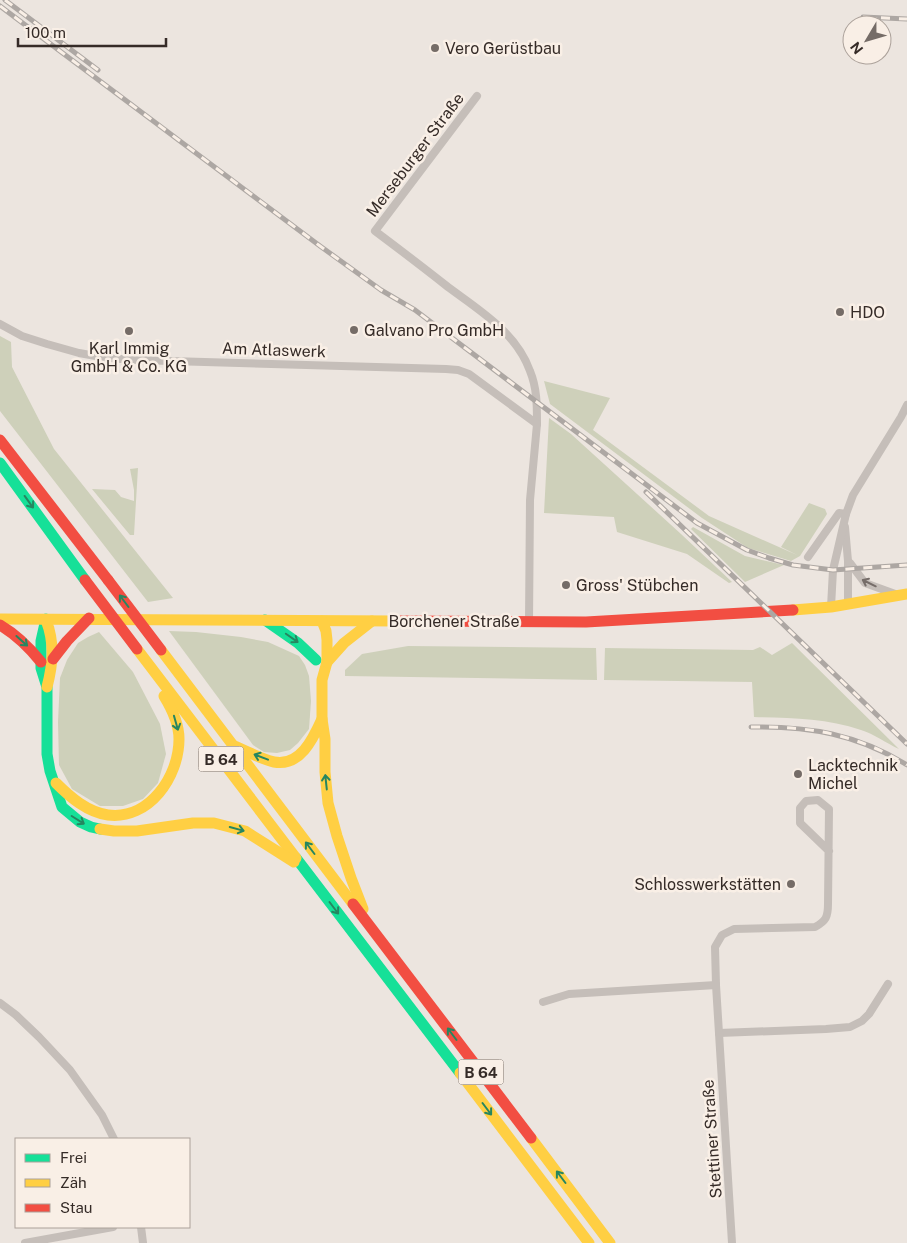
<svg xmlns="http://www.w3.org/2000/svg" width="907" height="1243" font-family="'Public Sans',sans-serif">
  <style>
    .green { fill: #ced0ba }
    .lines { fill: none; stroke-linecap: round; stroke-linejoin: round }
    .street { stroke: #c5beb9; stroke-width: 8 }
    .fast { stroke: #16e098; stroke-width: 11 }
    .slow { stroke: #ffcf43; stroke-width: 11 }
    .jam { stroke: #f24e42; stroke-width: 11 }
    .rail-casing { stroke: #ada7a3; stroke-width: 5 }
    .rail { stroke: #f9efe6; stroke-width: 3; stroke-dasharray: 9; stroke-linecap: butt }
    .jam-bridge { stroke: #f24e42; stroke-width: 11 }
    .oneway { stroke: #268660 }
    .oneway2 { stroke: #766d69 }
    .poi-dot { fill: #756c67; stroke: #f9efe6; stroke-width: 2 }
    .labels { text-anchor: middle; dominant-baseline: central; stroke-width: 5; stroke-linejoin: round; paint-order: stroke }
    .shield { fill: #f9efe6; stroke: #706660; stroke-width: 1 }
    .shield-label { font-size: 15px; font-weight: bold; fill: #352b27 }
    .poi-label { font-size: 16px; fill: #352b27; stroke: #f9efe6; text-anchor: start }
    .street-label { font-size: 16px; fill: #352b27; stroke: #f9efe6 }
  </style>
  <rect width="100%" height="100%" fill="#ece5df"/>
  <g class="green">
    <path d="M0 336 11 342 12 367 54 449 173 598 148 602 0 411Z"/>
    <path d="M544 381 610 398 593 430 709 516 797 555 781 547 809 503 825 509 827 514 800 556 791 561 748 548 702 518 550 404Z"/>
    <path d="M549 418 571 434 681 534 732 582 729 583 687 554 617 532 614 517 544 513Z"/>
    <path d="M138 468 134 535H130L92 489 115 490 121 497 134 501V490L130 469Z"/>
    <path d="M693 527 745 556 784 565 745 582 691 529Z"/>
    <path d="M169 631 196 632 241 637 268 642 299 656 305 665 309 676 311 701 309 729 298 743 290 750 277 753 264 752 253 745Z"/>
    <path d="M99 632 133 672 160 724 166 754 158 783 143 799 123 806H100L72 789 59 765 58 722 60 678 67 660 78 643 88 637Z"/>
    <path d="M792 643 899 749C886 743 874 734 861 730 826 718 790 718 754 717L752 682 604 680 605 648 753 650 760 647 772 655Z"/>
    <path d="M408 646 596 648 597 680 345 676V670L362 654Z"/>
  </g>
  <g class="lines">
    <g class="street">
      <path d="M477 96 375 231C399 249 424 268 448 287 479 310 516 332 530 371 537 388 537 405 537 424"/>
      <path d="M0 324 22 336 47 344 79 353 107 358 136 360 446 369 458 370 469 374 537 424 530 500 529 622"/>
      <path d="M845 527 848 561V604"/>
      <path d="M808 557 839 513 846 514"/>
      <path d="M850 563 865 583 898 595"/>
      <path d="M831 607 833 570 846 514 853 495 901 417 907 405"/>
      <path d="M543 1002 569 994 716 985"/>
      <path d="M0 1003 16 1015 39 1037 70 1070 102 1115 114 1139"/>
      <path d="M719 1033 826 1029 850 1027 862 1021 869 1014 888 984"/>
      <path d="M141 1227 143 1243"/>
      <path d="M25 1243 113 1227"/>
      <path d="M732 1243 716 985 715 947 722 935 734 929 815 927C826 921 828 917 828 904L829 809 818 800 806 801 800 808V823L829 851"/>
    </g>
    <g class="fast">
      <path d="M0 463 85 580"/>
      <path d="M46 619 41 641V668L47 687V754L50 771 62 807 80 822 91 827 100 829"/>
      <path d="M265 620 298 643 316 660"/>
      <path d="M296 858 460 1073"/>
    </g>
    <g class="slow">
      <path d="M793 610 831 607 907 594"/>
      <path d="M0 619 398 621"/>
      <path d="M46 620C55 643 53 664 47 687"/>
      <path d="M322 621 326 631 327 640V662L322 680V719L325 739V772L328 803 337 836 351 878 363 909"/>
      <path d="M137 649 296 858"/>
      <path d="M161 650 353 904"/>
      <path d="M327 662 344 643 372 621"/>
      <path d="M234 746C247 751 260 759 274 762 300 767 313 739 322 719"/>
      <path d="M56 783C70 797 87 812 108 815 149 820 179 777 179 739 179 723 172 709 164 696"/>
      <path d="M100 829 114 831H137L193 823H214L245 831 294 862"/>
      <path d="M460 1073 589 1243"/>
      <path d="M531 1138 610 1243"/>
    </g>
    <g class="jam">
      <path d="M0 440 108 580"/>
      <path d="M398 621 586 622 793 610"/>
      <path d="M0 625C17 635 29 647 41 662"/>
      <path d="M53 659 67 641 89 618"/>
      <path d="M353 904 531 1138"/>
    </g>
    <defs>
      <g id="rail">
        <path d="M5 0 98 70"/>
        <path d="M0 6 320 246 381 290 415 310 697 523 747 550 769 558 793 565 833 570 907 565"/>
        <path d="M863 17 907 19"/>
        <path d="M646 492 907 744"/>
        <path d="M751 727C809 726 857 734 907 765"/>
      </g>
    </defs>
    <use href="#rail" class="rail-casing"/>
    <use href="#rail" class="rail"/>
    <g class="jam-bridge">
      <path d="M85 580 137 649"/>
      <path d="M108 580 161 650"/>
    </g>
  </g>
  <defs><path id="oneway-shaft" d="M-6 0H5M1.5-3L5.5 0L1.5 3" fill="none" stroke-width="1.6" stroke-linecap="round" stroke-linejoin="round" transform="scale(1.25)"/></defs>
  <g class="oneway">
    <use href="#oneway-shaft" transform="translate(29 502) rotate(54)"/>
    <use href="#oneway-shaft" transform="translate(124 601) rotate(-127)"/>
    <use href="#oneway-shaft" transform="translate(292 638) rotate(35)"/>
    <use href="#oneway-shaft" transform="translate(22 641) rotate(42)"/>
    <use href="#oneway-shaft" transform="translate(176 723) rotate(74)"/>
    <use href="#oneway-shaft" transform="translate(261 757) rotate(-159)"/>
    <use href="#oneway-shaft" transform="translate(326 782) rotate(-96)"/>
    <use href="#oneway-shaft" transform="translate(78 820) rotate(32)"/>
    <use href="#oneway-shaft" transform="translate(237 829) rotate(15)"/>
    <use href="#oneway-shaft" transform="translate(310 848) rotate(-127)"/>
    <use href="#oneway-shaft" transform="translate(334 908) rotate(53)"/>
    <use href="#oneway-shaft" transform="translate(452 1034) rotate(-127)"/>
    <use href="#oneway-shaft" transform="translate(487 1109) rotate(53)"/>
    <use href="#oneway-shaft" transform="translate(561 1177) rotate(-127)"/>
  </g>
  <use class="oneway2" href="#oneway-shaft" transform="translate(869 583) rotate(-154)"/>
  <g class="poi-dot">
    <circle cx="435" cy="48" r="5"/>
    <circle cx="840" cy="312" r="5"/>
    <circle cx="354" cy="330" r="5"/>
    <circle cx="129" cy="331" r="5"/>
    <circle cx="566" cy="585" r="5"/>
    <circle cx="798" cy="774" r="5"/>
    <circle cx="791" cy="884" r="5"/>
  </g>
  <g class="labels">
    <g class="shield">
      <rect x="198.5" y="746.5" width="45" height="25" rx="4"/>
      <rect x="458.5" y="1059.5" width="45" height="25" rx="4"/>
    </g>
    <g class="shield-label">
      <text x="221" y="759">B 64</text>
      <text x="481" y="1072">B 64</text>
    </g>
    <g class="poi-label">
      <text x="445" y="48">Vero Gerüstbau</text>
      <text x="850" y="312">HDO</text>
      <text x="364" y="330">Galvano Pro GmbH</text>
      <text x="129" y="348" text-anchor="middle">Karl Immig<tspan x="129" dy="18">GmbH &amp; Co. KG</tspan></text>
      <text x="576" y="585">Gross' Stübchen</text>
      <text x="808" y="765">Lacktechnik<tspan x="808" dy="18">Michel</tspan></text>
      <text x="781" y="884" text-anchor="end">Schlosswerkstätten</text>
    </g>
    <g class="street-label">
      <text transform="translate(415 155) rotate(-53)">Merseburger Straße</text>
      <text transform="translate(274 350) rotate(2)">Am Atlaswerk</text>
      <text x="454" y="621">Borchener Straße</text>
      <text transform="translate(712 1139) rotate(-94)">Stettiner Straße</text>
    </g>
  </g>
  <rect x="15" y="1138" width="175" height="90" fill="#f9efe6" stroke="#aba19a"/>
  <rect x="25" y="1154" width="25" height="8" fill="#16e098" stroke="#aba19a"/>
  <text x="60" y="1163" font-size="15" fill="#352b27">Frei</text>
  <rect x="25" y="1179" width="25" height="8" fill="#ffcf43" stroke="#aba19a"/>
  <text x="60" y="1188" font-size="15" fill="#352b27">Zäh</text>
  <rect x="25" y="1204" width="25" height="8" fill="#f24e42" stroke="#aba19a"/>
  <text x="60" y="1213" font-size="15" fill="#352b27">Stau</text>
  <g transform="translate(867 40) rotate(232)"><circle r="24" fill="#f9efe6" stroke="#aba19a"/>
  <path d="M0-4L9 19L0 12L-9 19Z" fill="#756c67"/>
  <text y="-8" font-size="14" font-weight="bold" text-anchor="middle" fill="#352b27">N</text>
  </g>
  <path d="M18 38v8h148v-8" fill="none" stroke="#352b27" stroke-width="2.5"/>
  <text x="25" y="38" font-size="15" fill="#352b27" stroke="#f9efe6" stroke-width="4" paint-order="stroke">100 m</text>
</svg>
